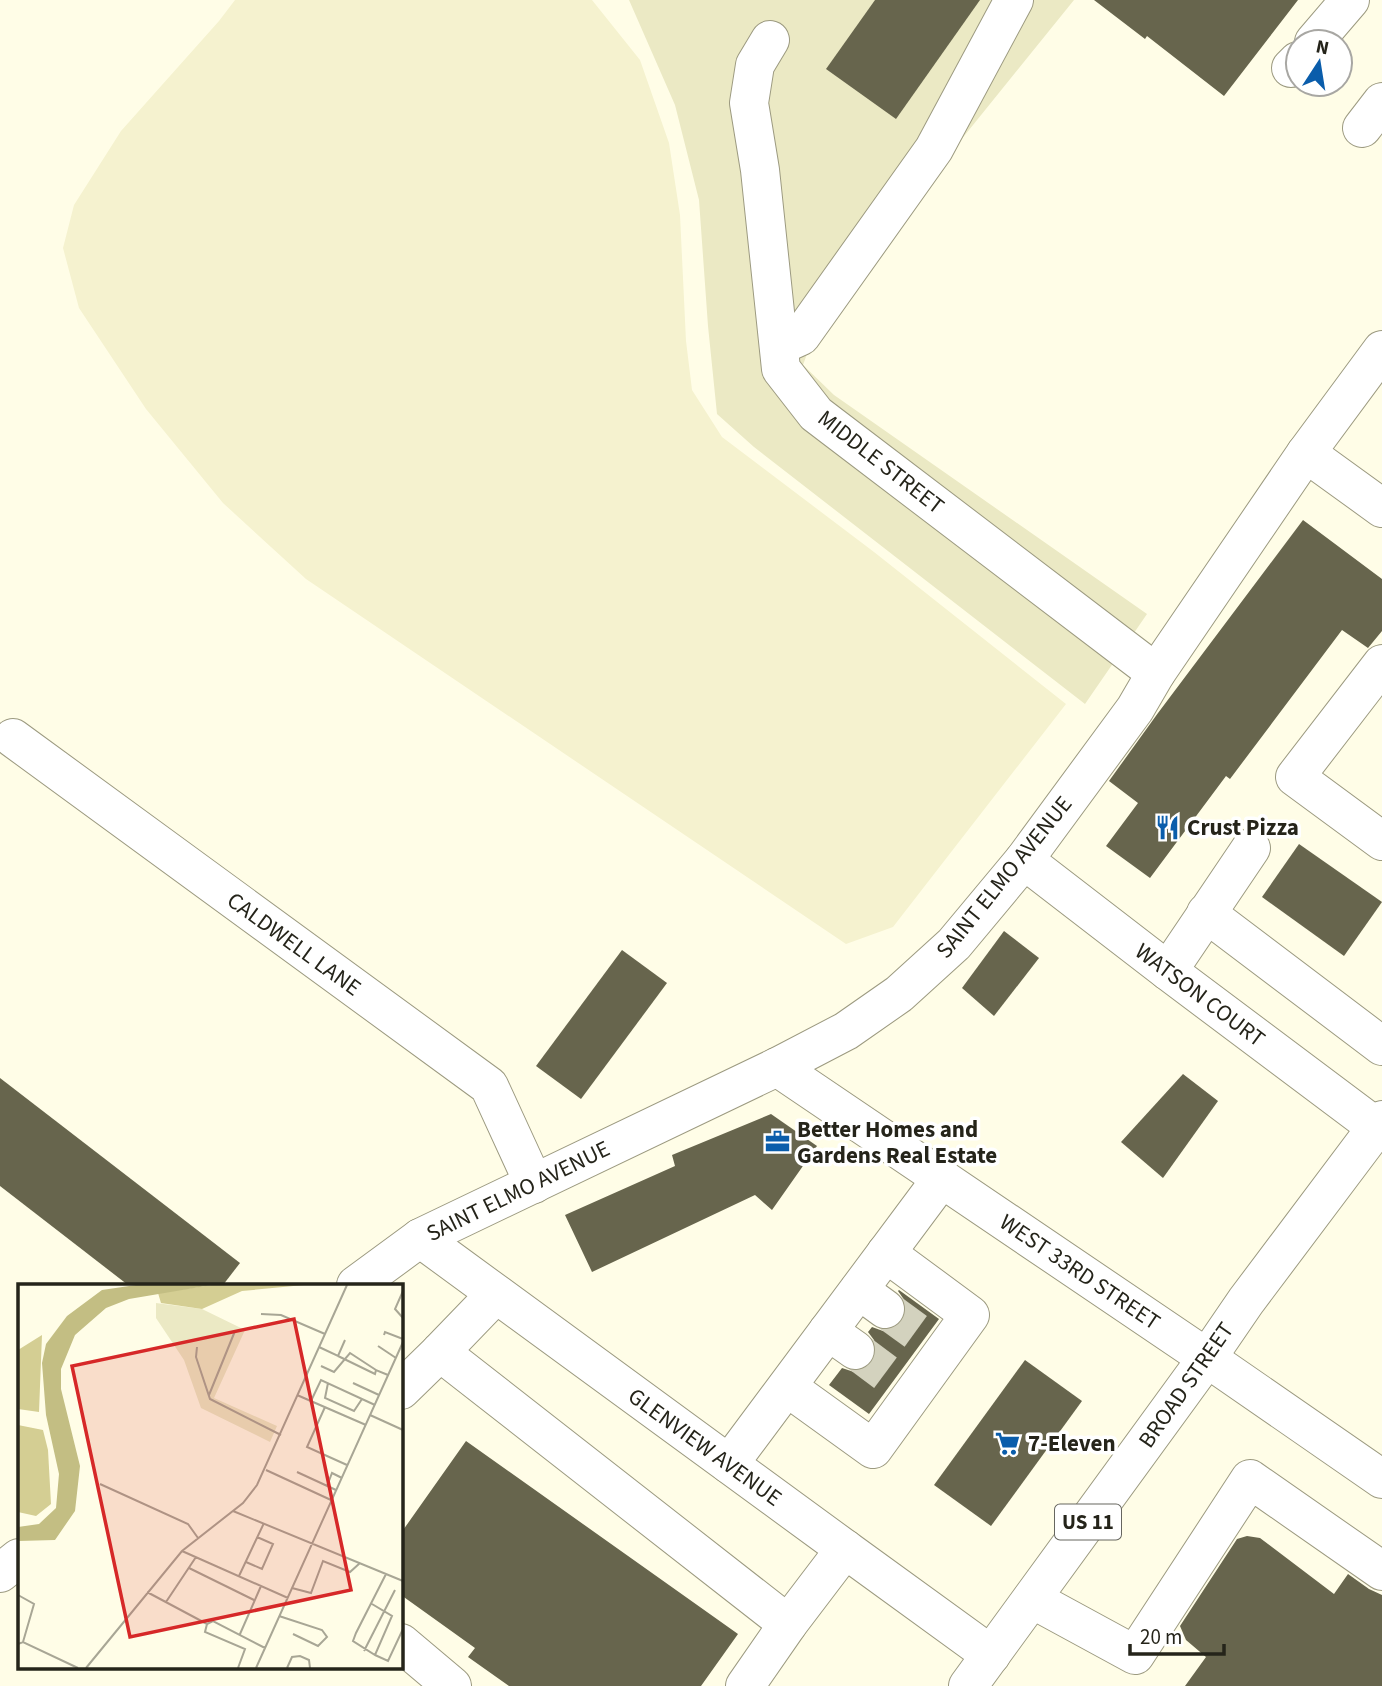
<svg xmlns="http://www.w3.org/2000/svg" width="1382" height="1686" font-family="'Source Sans 3',sans-serif">
  <style>
    .built { fill: #f5f2cf }
    .green { fill: #ebe9c4 }
    .building { fill: #67654d }
    .lines { fill: none; stroke-linecap: round; stroke-linejoin: round }
    .minor-tunnel { stroke: #d3d2be; stroke-width: 38; stroke-dasharray: 38 19; stroke-linecap: butt }
    .minor-casing { stroke: #9c9a80; stroke-width: 40 }
    .major-casing { stroke: #9c9a80; stroke-width: 40 }
    .minor { stroke: #fff; stroke-width: 38 }
    .major { stroke: #fff; stroke-width: 38 }
    .labels { text-anchor: middle; dominant-baseline: central; stroke-width: 7; stroke-linejoin: round; paint-order: stroke }
    .shield { fill: #fff; stroke: #66665f; stroke-width: 2 }
    .shield-label { font-size: 21px; font-weight: bold; fill: #25241a }
    .street-label { font-size: 23px; fill: #25241a; stroke: #fff }
    .poi-label { font-size: 23px; font-weight: bold; fill: #25241a; stroke: #fff; text-anchor: start }
    .inset-road { fill: none; stroke: #a8a695; stroke-width: 2 }
    .view { fill: #d62828; fill-opacity: 0.15; stroke: #d62828; stroke-width: 3.5 }
    .inset-edge { fill: none; stroke: #25241a; stroke-width: 3.5 }
  </style>
  <rect width="100%" height="100%" fill="#fffde7"/>
  <path class="built" d="M235 0H592L640 60 669 143 680 215 686 341 692 390 722 437 874 552 1066 704 893 927 846 944 306 579 223 503 146 409 79 308 63 248 74 205 121 131 219 21Z"/>
  <path class="green" d="M629 0H1074L948 156 928 191 842 303 813 337 803 365 834 395 1147 614 1085 704 754 447 717 414 708 326 699 200 675 105Z"/>
  <g class="building">
    <path d="M875 0H980L896 119 826 69Z"/>
    <path d="M1094 0H1298L1224 96 1147 36 1145 39Z"/>
    <path d="M1303 520 1382 579V631L1368 648 1342 630 1230 779 1226 776 1150 878 1106 846 1138 803 1109 781 1158 713Z"/>
    <path d="M1299 844 1382 902 1344 956 1262 897Z"/>
    <path d="M1004 931 1039 958 994 1016 962 988Z"/>
    <path d="M622 950 667 983 581 1099 536 1066Z"/>
    <path d="M1183 1074 1218 1101 1163 1178 1121 1142Z"/>
    <path d="M0 1078 240 1263 223 1285H128L0 1186Z"/>
    <path d="M771 1114 817 1146 772 1210 755 1195 592 1272 565 1215 675 1166 672 1155Z"/>
    <path d="M899 1290 939 1319 869 1414 829 1385 842 1368 854 1372 864 1370 872 1363 877 1351 874 1340 868 1332 872 1327 883 1331 894 1329 902 1322 907 1311 905 1301 898 1291Z"/>
    <path d="M1025 1360 1082 1401 991 1526 934 1485Z"/>
    <path d="M466 1441 738 1634 701 1686H509L468 1657 475 1648 401 1595V1533Z"/>
    <path d="M1247 1536 1260 1538 1334 1594 1348 1574 1369 1589 1382 1595V1686H1185L1206 1657 1186 1640 1180 1626 1237 1539Z"/>
  </g>
  <g class="lines">
    <g class="minor-tunnel">
      <path d="M885 1309 925 1338"/>
      <path d="M855 1350 894 1379"/>
    </g>
    <defs>
      <g id="minor">
        <path d="M770 40 755 65 749 103 760 170 781 369 816 414 1156 673"/>
        <path d="M1314 42 1350 0"/>
        <path d="M1291 68 1298 61"/>
        <path d="M1362 128 1382 102"/>
        <path d="M779 346 801 336 934 149 1014 0"/>
        <path d="M1306 453 1382 508"/>
        <path d="M1382 664 1295 777 1382 841"/>
        <path d="M13 738 489 1086 534 1184"/>
        <path d="M1024 860 1168 971 1376 1127"/>
        <path d="M1206 913 1382 1046"/>
        <path d="M1168 971 1251 848"/>
        <path d="M777 1067 1207 1358 1382 1479"/>
        <path d="M420 1238 845 1549 991 1655"/>
        <path d="M356 1285 420 1238 777 1067 846 1031 899 994 954 944 1024 860 1135 709 1156 673 1306 453 1382 350"/>
        <path d="M859 1290 885 1309"/>
        <path d="M828 1331 855 1350"/>
        <path d="M440 1352 788 1624"/>
        <path d="M787 1387 873 1449 970 1315 886 1253"/>
        <path d="M401 1390 440 1352 496 1294"/>
        <path d="M729 1464 942 1178"/>
        <path d="M0 1573 19 1558"/>
        <path d="M1032 1599 1135 1655 1250 1479 1382 1571"/>
        <path d="M401 1643 452 1686"/>
        <path d="M745 1686 788 1624 845 1549"/>
      </g>
      <path id="major" d="M968 1686 1207 1358 1246 1301 1382 1120"/>
    </defs>
    <use href="#minor" class="minor-casing"/>
    <use href="#major" class="major-casing"/>
    <use href="#minor" class="minor"/>
    <use href="#major" class="major"/>
  </g>
  <defs>
    <symbol id="restaurant-bare" viewBox="-9 -9 18 18"><path d="M-5-6h1v4h1v-4h1v4h1v-4h1v5L-1.5 .5V6h-2V.5L-5-1ZM5-6V6H3V1.5H1.5Q1.5-4 5-6Z" fill="#0a5dab" stroke="#fff" stroke-width="2.5" paint-order="stroke"/></symbol>
    <symbol id="office-bare" viewBox="-9 -9 18 18"><path d="M-6-3h4V-5.5h4V-3h4V5H-6ZM-1-4.5V-3h2v-1.5ZM-6 0V1H6V0Z" fill="#0a5dab" stroke="#fff" stroke-width="2.5" paint-order="stroke"/></symbol>
    <symbol id="supermarket-bare" viewBox="-9 -9 18 18"><path d="M-6-5.5h2.5l.6 2H6L4.5 2H-2.5L-4.4-4H-6ZM-1.5 3.2a1.3 1.3 0 1 0 .1 0ZM3 3.2a1.3 1.3 0 1 0 .1 0Z" fill="#0a5dab" stroke="#fff" stroke-width="2.5" paint-order="stroke"/></symbol>
  </defs>
  <g fill-rule="evenodd">
    <use href="#restaurant-bare" x="1150" y="810" width="35" height="35"/>
    <use href="#office-bare" x="760" y="1124" width="35" height="35"/>
    <use href="#supermarket-bare" x="990" y="1426" width="35" height="35"/>
  </g>
  <g class="labels">
    <rect class="shield" x="1055" y="1504.5" width="66" height="35" rx="5"/>
    <g class="shield-label">
      <text x="1088" y="1522">US 11</text>
    </g>
    <g class="street-label">
      <text transform="translate(881 462) rotate(38)">MIDDLE STREET</text>
      <text transform="translate(1004 877) rotate(-51)">SAINT ELMO AVENUE</text>
      <text transform="translate(294 944) rotate(36)">CALDWELL LANE</text>
      <text transform="translate(1200 995) rotate(37)">WATSON COURT</text>
      <text transform="translate(518 1191) rotate(-26)">SAINT ELMO AVENUE</text>
      <text transform="translate(1080 1272) rotate(34)">WEST 33RD STREET</text>
      <text transform="translate(1186 1385) rotate(-55)">BROAD STREET</text>
      <text transform="translate(705 1447) rotate(36)">GLENVIEW AVENUE</text>
    </g>
    <g class="poi-label">
      <text x="1187" y="827">Crust Pizza</text>
      <text x="797" y="1129">Better Homes and<tspan x="797" dy="26">Gardens Real Estate</tspan></text>
      <text x="1028" y="1443">7-Eleven</text>
    </g>
  </g>
  <g transform="translate(18 1284)">
    <rect width="385" height="385" fill="#fffde7"/>
    <path d="M138 19 184 25 227 46 196 114 259 142 252 158 183 124 166 76 138 34Z" fill="#ebe9c4"/>
    <path d="M194 1H286L224 7 184 25 143 19 140 9ZM24 51 21 128 0 125V66ZM0 141 25 146 30 166 33 220 18 232 0 228Z" fill="#d4ce93"/>
    <path d="M118 1H194L111 15 88 24 57 51 43 85V105L62 182 57 227 37 256 0 257V243L21 240 38 224 41 190 28 131 24 79 28 60 49 32 84 6Z" fill="#c3be83"/>
    <path class="inset-road" d="M385 7 377 25 385 34M243 30 263 31 307 50M366 51 367 48 385 55M360 62 378 74M179 63 178 73 192 115 263 151M301 63 320 72 327 56M320 72 357 90 358 86 370 91M303 82 316 88 332 69 358 86M310 99 307 114 336 127 344 115M335 99 361 111M191 111 217 47M279 111 348 141M293 117 303 96 357 121M307 123 289 163 329 181M352 131 385 146M248 186 313 216M279 188 318 206M82 200 170 240 180 254M309 202 314 189 324 194M215 227 385 297M164 267 270 314M228 278 244 285 255 260 239 253M171 284 236 316M221 292 246 239M274 304 293 309 305 277 332 288 342 279M129 308 189 340M0 311 16 320 5 358M148 318 178 273M354 320 374 332 357 371 335 357 338 349 368 290M261 332 304 346 309 353 300 362 275 350M189 340 187 348 227 365 220 384M189 340 195 337 247 364M222 350 243 302M0 360 5 358 60 384M346 367 377 306M357 371 370 377 385 345M68 384 164 267 225 219 239 201 329 1M238 384 385 58M269 384 274 373 282 372 291 376 292 384"/>
    <path class="view" d="M276 35 333 306 112 353 54 82Z"/>
    <rect width="385" height="385" class="inset-edge"/>
  </g>
  <g transform="translate(1319 63) rotate(12)"><circle r="33" fill="#ffffff" stroke="#a8a7a3" stroke-width="2"/>
  <path d="M0-5L12 26L0 18L-12 26Z" fill="#0a5dab"/>
  <text y="-10" font-size="19" font-weight="bold" text-anchor="middle" fill="#25241a">N</text>
  </g>
  <path d="M1130 1644v10h94v-10" fill="none" stroke="#25241a" stroke-width="3.5"/>
  <text x="1140" y="1644" font-size="21" fill="#25241a" stroke="#ffffff" stroke-width="5" paint-order="stroke">20 m</text>
</svg>
